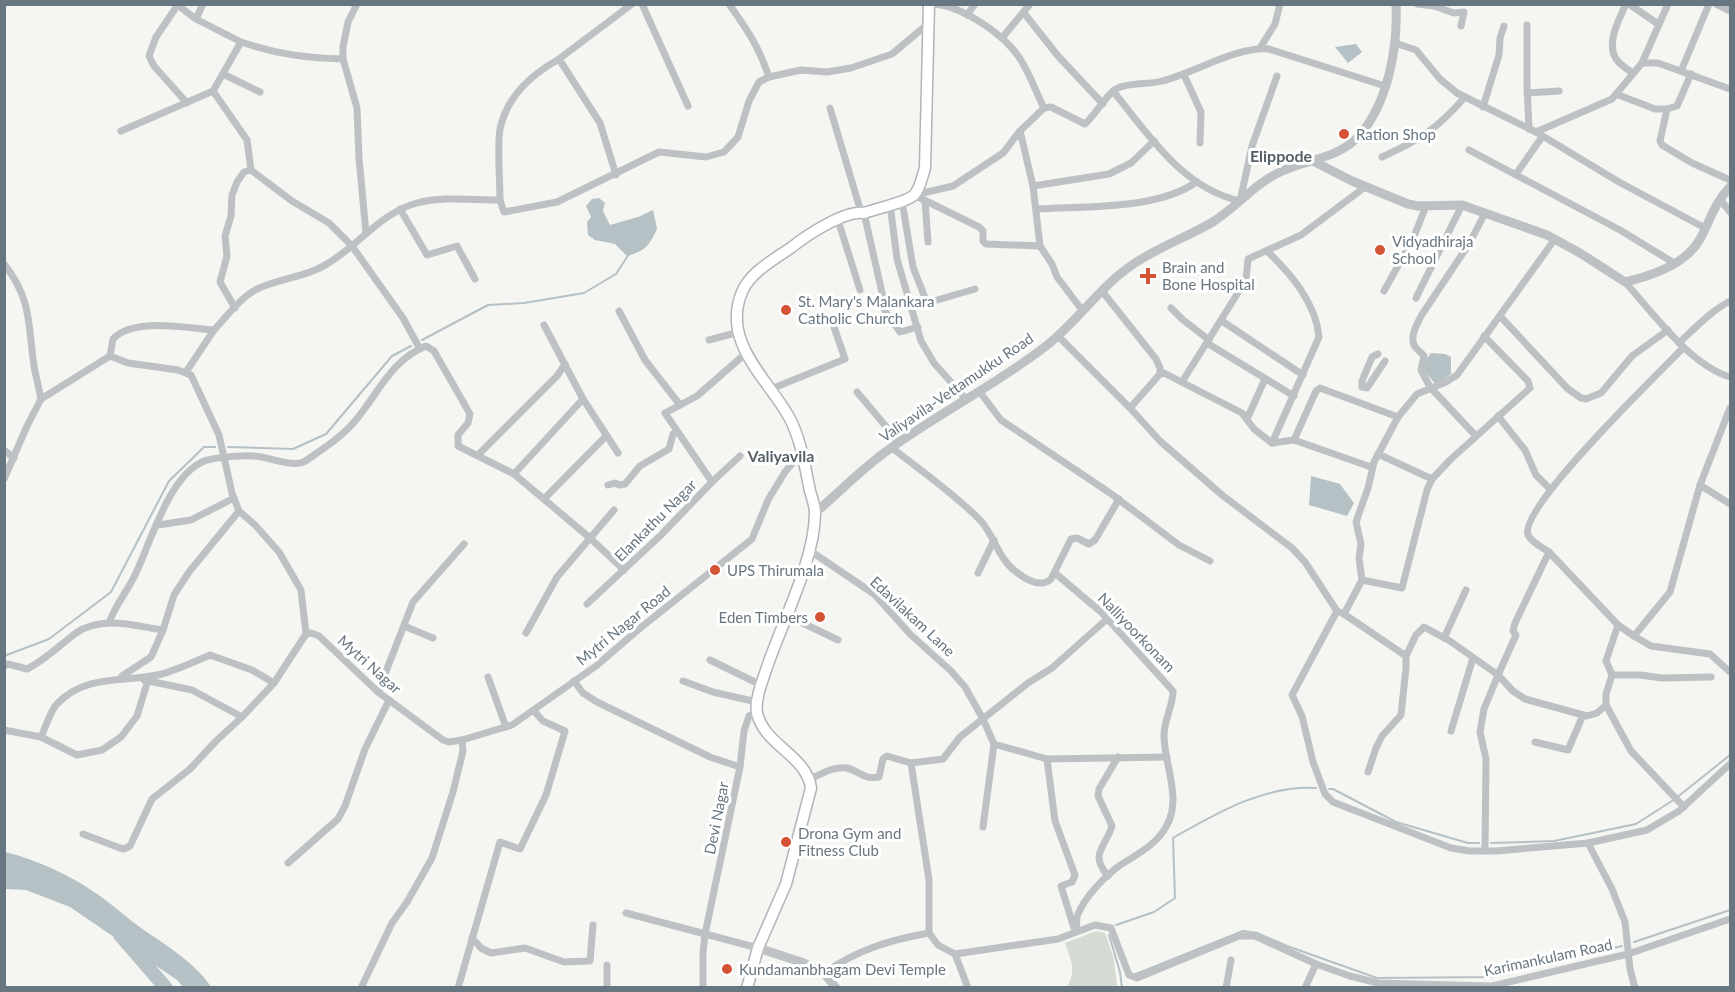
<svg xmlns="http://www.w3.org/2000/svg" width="1735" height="992" font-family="Lato,sans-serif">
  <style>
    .green { fill: #d5dad2 }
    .water { fill: #b5c1c4 }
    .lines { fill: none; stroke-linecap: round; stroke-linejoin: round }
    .stream { stroke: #b5c1c4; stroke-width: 2 }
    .river { stroke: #b5c1c4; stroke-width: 14 }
    .secondary-casing { stroke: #afb5b9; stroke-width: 13 }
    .minor { stroke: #bdc1c4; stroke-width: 7 }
    .tertiary { stroke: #bdc1c4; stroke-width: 9 }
    .secondary { stroke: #fff; stroke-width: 10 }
    .poi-dot { fill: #d45334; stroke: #fff; stroke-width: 2 }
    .labels { text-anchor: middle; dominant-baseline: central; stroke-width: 6; stroke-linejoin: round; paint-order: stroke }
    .poi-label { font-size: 15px; fill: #677681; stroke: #fff; text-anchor: start }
    .street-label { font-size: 15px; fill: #677681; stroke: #fff }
    .neighbourhood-label { font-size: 16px; font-weight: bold; fill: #545f67; stroke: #fff }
  </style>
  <rect width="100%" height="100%" fill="#f5f5f2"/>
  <path class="green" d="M1096 931 1105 933 1113 956 1117 984 1116 987H1067C1077 970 1071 961 1065 943Z"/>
  <g class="water">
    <path d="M1356 44 1362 52 1348 63 1335 47Z"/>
    <path d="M599 198 605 203 603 211 610 225 638 217 653 210 657 229C649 246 645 251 627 256L615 244 595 240 588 235 587 222 591 217 586 206 592 199Z"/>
    <path d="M1431 353 1445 354 1451 357V374L1436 385 1424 370 1426 360Z"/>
    <path d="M1311 476 1340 484 1354 503 1347 516 1309 505Z"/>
    <path d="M5 852C38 860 72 876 100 896 114 906 127 918 141 928 164 944 196 963 211 987H183L177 980 70 907 26 890 5 889Z"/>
  </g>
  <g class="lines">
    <g class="stream">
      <path d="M422 340 488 305 524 303 584 293 616 274 629 254"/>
      <path d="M228 447 293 449 326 434 392 356 411 346"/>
      <path d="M4 656 49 639 111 592 169 481 204 447H215"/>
      <path d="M1329 789H1333L1396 822 1468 843H1479"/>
      <path d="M1491 843 1554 841 1636 824 1675 799 1730 755"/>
      <path d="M1116 925 1154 912 1175 898 1173 838C1217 813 1264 785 1316 788"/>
      <path d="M1109 935 1120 972 1122 988"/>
      <path d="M1634 942 1730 910"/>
      <path d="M1136 974 1243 931 1257 933 1287 946 1377 978 1492 977 1622 946"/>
    </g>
    <path class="river" d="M120 935 166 988"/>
    <defs>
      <path id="secondary" d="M747 988 758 948 786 884 811 788C807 756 764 745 757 713 755 700 761 685 765 673 780 626 815 561 815 513 815 506 812 498 810 491 805 467 801 439 789 417 768 379 721 342 742 292 750 272 775 259 792 247 807 235 845 210 864 213 875 209 907 202 914 195 920 189 922 177 925 168L929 4"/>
    </defs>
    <use href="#secondary" class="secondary-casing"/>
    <g class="minor">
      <path d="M176 4 196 19 203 4"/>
      <path d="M357 4 348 22 343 47V59L357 108 359 158 366 233"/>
      <path d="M642 4 688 106"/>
      <path d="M729 4C748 31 758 45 769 77"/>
      <path d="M936 4C965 8 1003 34 1019 57 1029 72 1036 92 1044 108"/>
      <path d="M1417 4 1434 6 1454 13 1464 12 1461 26"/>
      <path d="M1626 4C1619 19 1607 41 1615 57 1618 64 1627 69 1633 73"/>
      <path d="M1629 4 1658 24"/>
      <path d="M1716 4 1730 11"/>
      <path d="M177 6 156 37 149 56 154 66 187 103"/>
      <path d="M1024 13 1058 56 1103 104"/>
      <path d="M967 15 975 4"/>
      <path d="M196 19 241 42 213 91 247 140 251 170 292 201 329 223 352 246 403 318 420 349"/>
      <path d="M1527 25V85L1529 129"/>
      <path d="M1002 38 1030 4"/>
      <path d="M241 42C277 54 305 58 343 59"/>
      <path d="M1395 43 1416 50 1440 79 1457 93 1536 132 1619 182 1705 228"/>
      <path d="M1260 48 1275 24 1280 4"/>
      <path d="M1642 63 1668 4"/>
      <path d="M1681 71 1709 4"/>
      <path d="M223 74 260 92"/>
      <path d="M1691 74 1677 106 1667 109 1660 141 1662 145 1692 163 1730 180"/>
      <path d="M1184 75 1201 112 1200 143"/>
      <path d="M1113 91C1148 134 1182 188 1240 201L1252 146 1277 76"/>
      <path d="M1527 93 1559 91"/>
      <path d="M1616 94 1655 109H1667"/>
      <path d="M1483 107 1499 55 1500 38 1504 26"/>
      <path d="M830 108 861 212"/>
      <path d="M121 131 213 91"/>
      <path d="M1020 131 1033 186 1040 246 1052 264 1057 277 1082 310"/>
      <path d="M1536 132 1612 99 1642 63H1658L1730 89"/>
      <path d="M1469 150 1620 230 1674 263"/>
      <path d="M1382 157C1421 139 1436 130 1465 97"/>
      <path d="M1516 174 1542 137"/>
      <path d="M616 175 600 123 559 59 632 4"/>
      <path d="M1033 186 1109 174 1131 163 1154 141"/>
      <path d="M914 195 953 186 1003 153 1020 131 1044 108 1051 107 1085 124C1096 114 1105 96 1116 89 1128 82 1148 85 1162 81 1194 73 1237 46 1269 49L1385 86"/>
      <path d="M914 195 979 227 983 231V241L986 244 1040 246"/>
      <path d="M1720 199 1730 212"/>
      <path d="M500 200C500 181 497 146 500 129 507 96 531 75 559 59"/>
      <path d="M902 201 913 267 927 303 975 289"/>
      <path d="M925 201 928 242"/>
      <path d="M890 204 897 259 921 341 934 363 966 399"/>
      <path d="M400 209 427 255 457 246 475 279"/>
      <path d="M1037 209C1084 206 1155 210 1195 183"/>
      <path d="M864 213 883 297"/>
      <path d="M838 220 860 290"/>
      <path d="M1267 251C1291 274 1316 303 1319 337L1272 443"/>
      <path d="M4 264C32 299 28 325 34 366 36 377 39 388 41 399"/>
      <path d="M1625 282C1653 313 1690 365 1730 377"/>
      <path d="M1102 291 1156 359 1160 368V374"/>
      <path d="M1384 291 1413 239 1426 206"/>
      <path d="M1416 298 1462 205"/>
      <path d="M235 308 220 282 227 256 225 236 231 216 232 195 237 182 244 172 251 170"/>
      <path d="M1171 308 1182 319 1209 340"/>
      <path d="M619 311 645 360 680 405"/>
      <path d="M885 311 900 332 918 327"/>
      <path d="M1500 316 1568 389 1581 398 1586 399 1601 393 1632 356 1668 330"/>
      <path d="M1222 321 1303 375"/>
      <path d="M544 325 583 399 618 453"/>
      <path d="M1058 336 1130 408 1160 441 1222 495 1292 548 1305 562 1337 611 1344 614 1406 656V668L1401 715 1382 736 1376 748 1368 772"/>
      <path d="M709 340 739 332"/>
      <path d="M1207 343 1294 396"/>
      <path d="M1679 343C1695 328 1711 311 1730 301"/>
      <path d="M1378 354 1372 357 1362 381V387L1367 388 1385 361"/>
      <path d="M186 372 214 330"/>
      <path d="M1182 382 1241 288 1246 280 1248 259 1301 235 1365 187"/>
      <path d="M771 389 845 359 834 327"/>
      <path d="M979 391 1001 420 1110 493 1179 545 1210 561"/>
      <path d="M857 392 899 442"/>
      <path d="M1130 408 1160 374 1164 373 1242 413 1254 429 1272 443 1294 440 1371 467"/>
      <path d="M1498 416 1525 450 1536 475 1550 489"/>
      <path d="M1247 419 1265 379"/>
      <path d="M1475 435 1430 387 1421 370 1424 356C1422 353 1416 349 1414 345 1410 336 1417 324 1421 316L1469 244 1485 213"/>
      <path d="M1294 440 1316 391 1320 388 1398 417"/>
      <path d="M891 447C921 471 955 494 981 521 994 536 999 559 1015 571 1025 579 1040 589 1051 579L1071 539 1077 538 1089 544 1095 540 1119 499"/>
      <path d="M4 450 14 458"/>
      <path d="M1378 454 1432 479"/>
      <path d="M478 455 557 376 565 364"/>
      <path d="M514 474 583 399"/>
      <path d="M4 479 27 426 41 399 110 356 113 339C133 317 187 328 214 330 227 316 240 298 257 289 280 278 308 277 330 262 361 243 381 213 417 203 442 196 473 200 500 200L504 212 557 202 659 152 706 157 724 152 738 137 749 101 759 82 769 77 801 70 827 72 851 68 892 54 929 23"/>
      <path d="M712 482 740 456"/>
      <path d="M608 485 615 483 619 485 625 484 640 466 669 449 673 434 677 432"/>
      <path d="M1700 485 1730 504"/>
      <path d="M545 498 606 436"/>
      <path d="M158 525 191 520 234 498"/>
      <path d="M809 550 874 594 911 635 951 671 965 687 983 719 994 744 983 827"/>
      <path d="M1549 552 1618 625 1634 636 1651 646 1710 654 1730 672"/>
      <path d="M978 573 994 540"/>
      <path d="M1055 573 1101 612 1173 691C1173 706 1164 720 1164 735 1164 764 1182 798 1167 825 1157 845 1137 854 1119 866 1104 877 1085 897 1078 914 1075 920 1078 926 1076 932"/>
      <path d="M1362 580 1359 558 1361 544 1356 522 1368 488 1374 462 1398 417 1417 394 1446 382 1457 375 1555 239"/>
      <path d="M587 604 661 535 712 482 665 413 697 396 745 354"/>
      <path d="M1337 611 1292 695 1302 716 1313 762 1325 794 1333 802 1451 848 1470 851H1496L1588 843 1647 830 1679 811 1730 764"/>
      <path d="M1344 614 1362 580 1402 588 1427 490 1432 479 1451 459 1530 388 1528 381 1484 336"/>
      <path d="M786 615 838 640"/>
      <path d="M109 623C115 605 127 592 135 575 151 543 171 465 212 459 222 457 244 455 254 456 270 457 289 467 304 462 321 450 342 437 355 421 378 394 391 360 426 346L434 351 470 414 468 423 458 435V446L514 474 590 538 624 570"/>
      <path d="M1618 625 1606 661 1612 675 1606 694V705L1631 751 1684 807"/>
      <path d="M404 626 433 638"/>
      <path d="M526 633 557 577 614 510"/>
      <path d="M306 634 311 633 319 636 378 692 443 740 449 742 462 740 512 725 596 666 639 629 752 539 768 500 785 472 802 452"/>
      <path d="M1634 636 1670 592 1700 485 1730 408"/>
      <path d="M1444 638 1466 590"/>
      <path d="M1406 656 1416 635 1424 627 1450 641 1498 675 1516 635 1513 631 1515 623 1549 552C1543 548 1531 542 1528 535 1518 508 1660 372 1683 348"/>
      <path d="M710 660 761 685"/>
      <path d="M4 666 8 664 27 669C45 660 60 645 76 633 102 615 135 626 163 630"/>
      <path d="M1612 675H1640L1662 678 1711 677"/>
      <path d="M122 676 151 657 163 630 174 595 189 572 239 511"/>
      <path d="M488 677 506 727"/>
      <path d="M144 680 192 690 242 717"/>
      <path d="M574 681 583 693 597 702 710 757 740 767"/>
      <path d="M683 681 713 692 757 702"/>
      <path d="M378 692 413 602 464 544"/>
      <path d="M4 730 41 737C46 727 50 711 57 704 86 673 127 683 162 674 179 669 194 662 210 655L252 670 274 683"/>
      <path d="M1451 731 1473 658"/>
      <path d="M41 737 77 755 102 750 121 737 137 716 148 680"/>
      <path d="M1535 742 1568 750 1583 715"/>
      <path d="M994 744 1047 759 1167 757"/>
      <path d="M1047 759 1055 821 1075 875 1072 882 1061 886 1074 928"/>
      <path d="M911 763 929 880V933"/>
      <path d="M810 779C821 774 834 766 847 768 860 771 863 780 879 777L883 759 887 756 911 763 943 759 960 737 1028 683 1052 668 1107 619"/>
      <path d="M83 834 120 848 124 849 130 846 152 799 190 769 216 741 242 717 274 683 306 634 301 590 279 552 256 526 239 511 232 493 219 435 191 375 178 370 128 363 110 356"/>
      <path d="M1588 843 1612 889 1625 922 1630 969 1635 988"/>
      <path d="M1485 851 1486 759 1480 732 1484 709 1498 675 1513 691 1525 699 1587 716 1597 713 1606 705"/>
      <path d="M288 863 338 819 345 806 365 749 389 700"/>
      <path d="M1108 876C1089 854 1105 848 1112 826L1098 796 1099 789 1118 757"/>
      <path d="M626 913 758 948"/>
      <path d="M472 938 481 948 491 953 525 948 564 962 590 961 593 925"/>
      <path d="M955 954 968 988"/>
      <path d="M824 973C857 950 889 940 929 933L938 945 955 954 1058 939 1095 925 1111 928 1129 975 1137 978 1239 936H1255L1316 964 1350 976 1378 983 1492 986 1628 954 1730 919"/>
      <path d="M361 988 392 923 407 902 432 858 453 792 463 751 462 740"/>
      <path d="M458 988 500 842 520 849 546 795 565 731 543 721 534 711"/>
      <path d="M607 988V965"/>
      <path d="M703 988V953L705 934 740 767 744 731 749 716 757 711"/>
      <path d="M1226 988 1231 960"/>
      <path d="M1305 988 1316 964"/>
    </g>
    <g class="tertiary">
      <path d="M1313 161 1352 181 1408 204 1418 206 1462 205 1547 235 1580 253 1625 282C1651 276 1686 265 1700 239 1710 221 1715 202 1730 187"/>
      <path d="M815 513C841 491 863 467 891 448 941 412 997 384 1046 346 1078 321 1101 285 1135 263 1159 247 1187 237 1211 223 1236 208 1254 184 1280 172 1307 159 1337 159 1358 137 1388 104 1398 48 1396 4"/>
      <path d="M758 948 804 963 824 973 836 988"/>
    </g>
    <use href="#secondary" class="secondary"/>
  </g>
  <g class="poi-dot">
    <circle cx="1344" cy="134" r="6"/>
    <circle cx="1380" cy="250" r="6"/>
    <path d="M1145 267h6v6h6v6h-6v6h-6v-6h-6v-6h6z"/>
    <circle cx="786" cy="310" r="6"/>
    <circle cx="715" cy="570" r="6"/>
    <circle cx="820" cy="617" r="6"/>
    <circle cx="786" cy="842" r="6"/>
    <circle cx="727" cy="969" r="6"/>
  </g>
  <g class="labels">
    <g class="poi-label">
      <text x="1356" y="134">Ration Shop</text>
      <text x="1392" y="241">Vidyadhiraja<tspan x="1392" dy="17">School</tspan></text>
      <text x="1162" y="267">Brain and<tspan x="1162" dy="17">Bone Hospital</tspan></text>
      <text x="798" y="301">St. Mary's Malankara<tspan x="798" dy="17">Catholic Church</tspan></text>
      <text x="727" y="570">UPS Thirumala</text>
      <text x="808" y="617" text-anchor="end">Eden Timbers</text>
      <text x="798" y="833">Drona Gym and<tspan x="798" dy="17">Fitness Club</tspan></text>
      <text x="739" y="969">Kundamanbhagam Devi Temple</text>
    </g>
    <g class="street-label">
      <text transform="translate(956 387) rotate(-34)">Valiyavila-Vettamukku Road</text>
      <text transform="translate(655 520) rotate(-45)">Elankathu Nagar</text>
      <text transform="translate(913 616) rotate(43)">Edavilakam Lane</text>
      <text transform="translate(623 625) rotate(-39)">Mytri Nagar Road</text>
      <text transform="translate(1137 632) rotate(46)">Nalliyoorkonam</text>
      <text transform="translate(370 664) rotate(42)">Mytri Nagar</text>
      <text transform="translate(716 818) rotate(-79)">Devi Nagar</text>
      <text transform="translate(1548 957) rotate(-12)">Karimankulam Road</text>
    </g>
    <g class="neighbourhood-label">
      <text x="1281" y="155">Elippode</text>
      <text x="781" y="455">Valiyavila</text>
    </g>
  </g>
  <rect width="1735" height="992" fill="none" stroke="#677681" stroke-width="12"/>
</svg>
